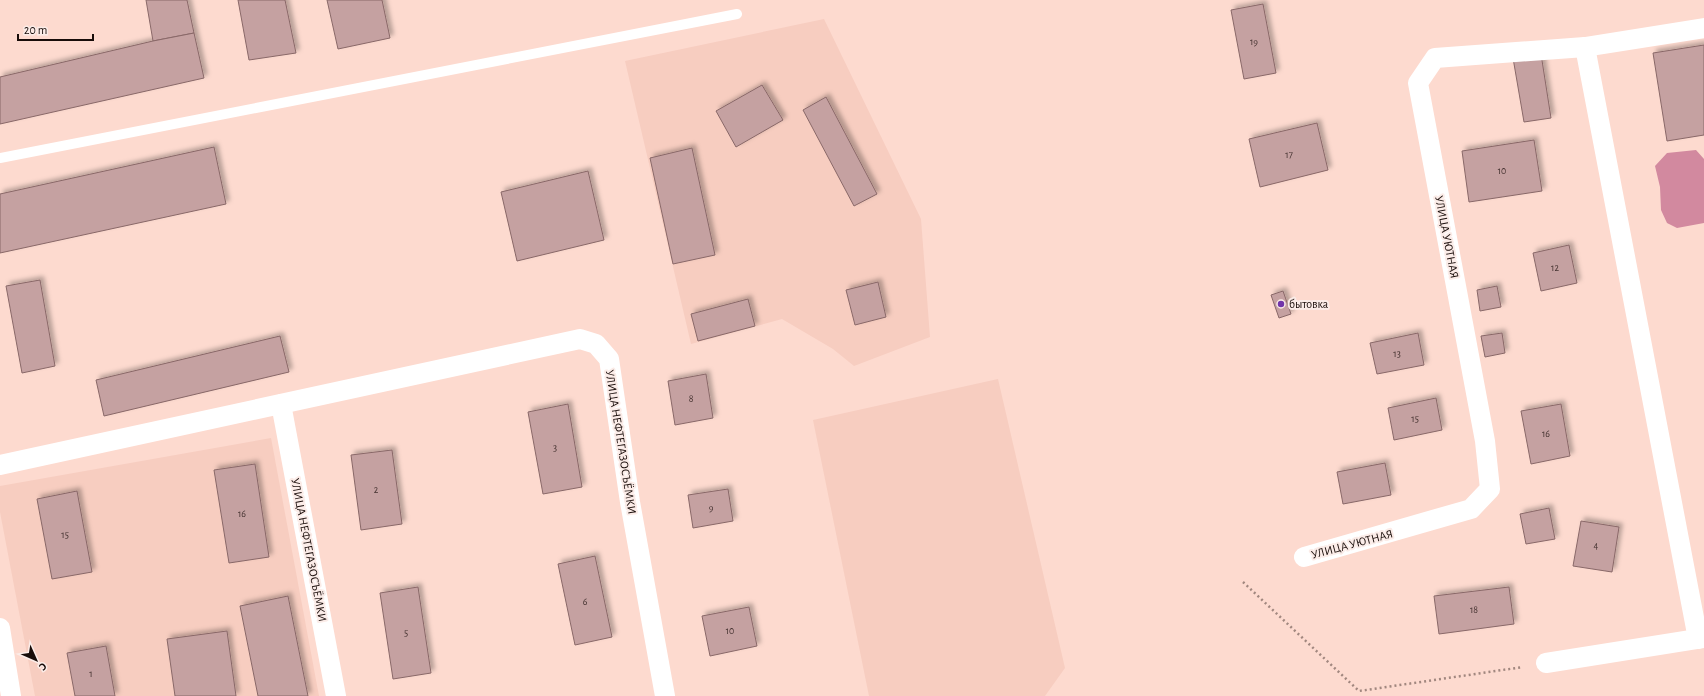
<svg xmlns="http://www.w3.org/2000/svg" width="1704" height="696" font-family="'Alegreya Sans',sans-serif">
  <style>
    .built { fill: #f7cdc0 }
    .water { fill: #d2899f }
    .building { fill: #c5a1a1; stroke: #896868; filter: url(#shadow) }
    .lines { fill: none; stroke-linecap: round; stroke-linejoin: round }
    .path { stroke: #a1877f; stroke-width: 2.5; stroke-dasharray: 2 3; stroke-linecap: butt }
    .service { stroke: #fff; stroke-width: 10 }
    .minor { stroke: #fff; stroke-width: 20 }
    .poi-dot { fill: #7235aa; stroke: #fbece8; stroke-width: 1.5 }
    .labels { text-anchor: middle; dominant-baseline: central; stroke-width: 4; stroke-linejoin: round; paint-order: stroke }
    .number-label { font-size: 10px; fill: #43312f }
    .street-label { font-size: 12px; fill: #180c09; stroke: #fbece8 }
    .poi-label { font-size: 12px; fill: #180c09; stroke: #fbece8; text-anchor: start }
  </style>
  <defs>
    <filter id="shadow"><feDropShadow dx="3.5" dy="-3.5" stdDeviation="2" flood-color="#0004"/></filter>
  </defs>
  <rect width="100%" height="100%" fill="#fddacf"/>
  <g class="built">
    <path d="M824 19 921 219 930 337 854 366 833 349 782 319 691 344 625 61Z"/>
    <path d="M998 379 1065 668 1045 696H869L813 420Z"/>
    <path d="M271 438 319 696H35L0 512V486Z"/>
  </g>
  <path class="water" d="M1696 150 1704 159V223L1677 228 1667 223 1661 210 1660 187 1655 166 1667 153Z"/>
  <g class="building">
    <path d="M146 0H187L194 33 153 41Z"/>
    <path d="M238 0H285L296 53 249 60Z"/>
    <path d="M327 0H382L390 38 338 49Z"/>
    <path d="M1263 4 1276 73 1244 79 1231 10Z"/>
    <path d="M194 33 204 78 0 124V77L153 41Z"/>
    <path d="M1704 45V135L1667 141 1653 53Z"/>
    <path d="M1541 54 1551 118 1524 122 1513 58Z"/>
    <path d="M762 85 783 120 736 147 716 111Z"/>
    <path d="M826 97 877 194 854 206 803 110Z"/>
    <path d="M1317 123 1328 170 1260 187 1249 139Z"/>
    <path d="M1534 140 1542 191 1469 202 1462 151Z"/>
    <path d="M214 147 226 204 0 253V194Z"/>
    <path d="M692 148 715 255 673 264 650 158Z"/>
    <path d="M588 171 604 240 517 261 501 192Z"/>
    <path d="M1569 245 1577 283 1541 291 1533 253Z"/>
    <path d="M40 280 55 366 22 373 6 286Z"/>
    <path d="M878 282 886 317 855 325 846 290Z"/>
    <path d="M1497 286 1501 307 1480 311 1477 290Z"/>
    <path d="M1283 291 1291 314 1279 318 1271 295Z"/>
    <path d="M748 299 755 326 698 341 691 314Z"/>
    <path d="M1418 333 1424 365 1377 374 1370 343Z"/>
    <path d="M1502 333 1505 353 1485 357 1481 336Z"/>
    <path d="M280 336 289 372 104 416 96 380Z"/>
    <path d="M706 374 713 418 675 425 668 381Z"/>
    <path d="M1436 398 1442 430 1394 440 1388 408Z"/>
    <path d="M568 404 582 487 543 494 528 412Z"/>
    <path d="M1561 404 1570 456 1531 464 1521 411Z"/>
    <path d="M392 450 402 524 361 530 351 455Z"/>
    <path d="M1385 463 1391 495 1343 504 1337 472Z"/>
    <path d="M255 464 269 557 229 563 214 470Z"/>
    <path d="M728 489 733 521 693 528 688 495Z"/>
    <path d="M77 491 92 572 52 579 37 499Z"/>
    <path d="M1549 508 1555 539 1526 544 1520 514Z"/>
    <path d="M1581 521 1619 527 1612 572 1573 566Z"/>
    <path d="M595 556 612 637 575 645 558 564Z"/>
    <path d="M418 587 431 673 393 679 380 593Z"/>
    <path d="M1509 587 1514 624 1439 634 1434 596Z"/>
    <path d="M288 596 308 696H258L240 606Z"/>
    <path d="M749 607 757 646 710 656 702 616Z"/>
    <path d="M227 631 236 696H175L167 639Z"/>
    <path d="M106 646 115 696H75L67 653Z"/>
  </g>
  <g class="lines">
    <path class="path" d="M1243 582 1359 691 1523 667"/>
    <path class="service" d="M0 158 737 14"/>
    <g class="minor">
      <path d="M1585 47 1698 639"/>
      <path d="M281 404 336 696"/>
      <path d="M0 465 580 339 596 344 609 359 630 502 665 696"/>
      <path d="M1304 557 1471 509 1490 489 1485 441 1418 83 1435 58 1585 47 1704 28"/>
      <path d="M0 628 11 696"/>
      <path d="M1546 663 1704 638"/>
    </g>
  </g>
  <circle class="poi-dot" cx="1281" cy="304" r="4"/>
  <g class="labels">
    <g class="number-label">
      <text x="1254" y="42">19</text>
      <text x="1289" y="155">17</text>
      <text x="1502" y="171">10</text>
      <text x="1555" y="268">12</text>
      <text x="1397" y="354">13</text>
      <text x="691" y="399">8</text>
      <text x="1415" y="419">15</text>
      <text x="1546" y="434">16</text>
      <text x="555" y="448">3</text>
      <text x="376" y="490">2</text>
      <text x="711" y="508">9</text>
      <text x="242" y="514">16</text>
      <text x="65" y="535">15</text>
      <text x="1596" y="546">4</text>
      <text x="585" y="602">6</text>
      <text x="1474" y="610">18</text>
      <text x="730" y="631">10</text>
      <text x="406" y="633">5</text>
      <text x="91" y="674">1</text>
    </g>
    <g class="street-label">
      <text transform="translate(1447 237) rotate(79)">УЛИЦА УЮТНАЯ</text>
      <text transform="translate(621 442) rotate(81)">УЛИЦА НЕФТЕГАЗОСЪЁМКИ</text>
      <text transform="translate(1352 544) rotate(-15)">УЛИЦА УЮТНАЯ</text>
      <text transform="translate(309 550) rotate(79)">УЛИЦА НЕФТЕГАЗОСЪЁМКИ</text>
    </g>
    <g class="poi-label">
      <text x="1289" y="304">бытовка</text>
    </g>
  </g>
  <g transform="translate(36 660) rotate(135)" stroke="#fbece8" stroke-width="3" paint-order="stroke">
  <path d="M0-3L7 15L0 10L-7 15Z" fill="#180c09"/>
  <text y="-6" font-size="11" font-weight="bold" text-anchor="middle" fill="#180c09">С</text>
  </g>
  <path d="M18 34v6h75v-6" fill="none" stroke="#180c09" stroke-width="2"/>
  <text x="24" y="34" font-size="12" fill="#180c09" stroke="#fbece8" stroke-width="3" paint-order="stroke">20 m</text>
</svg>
